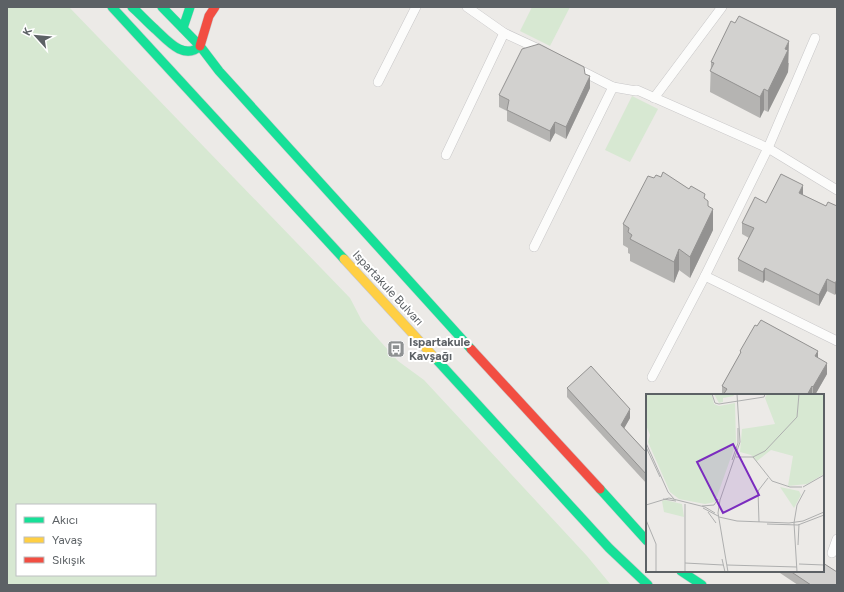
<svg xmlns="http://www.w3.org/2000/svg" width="844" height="592" font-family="Figtree,sans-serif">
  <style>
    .green { fill: #d7e8d2; fill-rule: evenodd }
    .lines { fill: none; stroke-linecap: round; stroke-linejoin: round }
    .lane-casing { stroke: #c8c7c8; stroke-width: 10 }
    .fast-casing { stroke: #c7c7c8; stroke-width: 10 }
    .slow-casing { stroke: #c7c7c8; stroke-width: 10 }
    .jam-casing { stroke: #c7c7c8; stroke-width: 10 }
    .lane { stroke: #fcfcfb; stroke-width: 9 }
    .fast { stroke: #16e098; stroke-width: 9 }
    .slow { stroke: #ffcf43; stroke-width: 9 }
    .jam { stroke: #f24e42; stroke-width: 9 }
    .wall { fill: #b5b4b2 }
    .shaded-wall { fill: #939291 }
    .building { fill: #d2d1cf; stroke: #939291 }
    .labels { text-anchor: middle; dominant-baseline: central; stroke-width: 4; stroke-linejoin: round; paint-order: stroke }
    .street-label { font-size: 12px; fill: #5c6165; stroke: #fff }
    .poi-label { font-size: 12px; font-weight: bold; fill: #5c6165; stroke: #fff; text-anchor: start }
    .inset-road { fill: none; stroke: #aeafaf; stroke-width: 1 }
    .view { fill: #7b2cbf; fill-opacity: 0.15; stroke: #7b2cbf; stroke-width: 2 }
    .inset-edge { fill: none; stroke: #5c6165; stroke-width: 2 }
  </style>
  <rect width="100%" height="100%" fill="#eceae7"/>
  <g class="green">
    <path d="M7 7H69L350 298 362 321 398 361 424 380 587 556 611 585H7ZM17 505H155V575H17Z"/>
    <path d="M532 7H570L550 46 520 31Z"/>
    <path d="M632 96 658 109 630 162 605 150Z"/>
  </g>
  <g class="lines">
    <defs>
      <g id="lane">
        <path d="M467 7 504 33 543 51"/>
        <path d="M574 67 613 87"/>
        <path d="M378 82 416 7"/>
        <path d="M654 98 722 7"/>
        <path d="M446 155 504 33"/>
        <path d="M534 247 613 87 636 91 637 90 768 148 837 190"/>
        <path d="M705 276 837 341"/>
        <path d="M652 377 705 276 768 148 815 38"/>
        <path d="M832 553 837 539"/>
      </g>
      <g id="fast">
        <path d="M112 7 344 259"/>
        <path d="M132 7C140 14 147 22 155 29 167 40 184 61 200 46"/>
        <path d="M162 7 200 46 219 71 471 349"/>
        <path d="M183 28 190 7"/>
        <path d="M435 358 609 548 648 585"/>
        <path d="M600 489 647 541"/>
        <path d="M681 571 702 585"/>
      </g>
      <path id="slow" d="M344 259 435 358"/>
      <g id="jam">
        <path d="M200 46 209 16 215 7"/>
        <path d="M471 349 600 489"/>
      </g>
    </defs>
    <use href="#lane" class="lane-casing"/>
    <use href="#fast" class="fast-casing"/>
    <use href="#slow" class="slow-casing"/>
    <use href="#jam" class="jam-casing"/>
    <use href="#lane" class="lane"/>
    <use href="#fast" class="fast"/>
    <use href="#slow" class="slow"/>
    <use href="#jam" class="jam"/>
  </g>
  <g class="wall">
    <path d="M711 62 789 63 788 72 768 112 764 110 760 118 710 92Z"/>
    <path d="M585 74 590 88 566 139 555 133 550 142 507 121V111L499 107V95Z"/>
    <path d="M654 178 689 189 705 199 708 206 713 230 690 278 679 270 674 283 630 261V254L628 253V248L623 245V224Z"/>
    <path d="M803 195 826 206H837L835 295 827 291 819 306 765 280 763 283 738 271V259L749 238 742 234V223L766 203Z"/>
    <path d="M740 351 818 358 827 374 815 395H722V386L740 354Z"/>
    <path d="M567 388 630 418 624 428 647 453V484L567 397Z"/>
    <path d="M777 571H823L837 585H798Z"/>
  </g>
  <g class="shaded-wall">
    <path d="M789 41 788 72 768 112V91L785 49Z"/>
    <path d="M590 76V88L566 139V127Z"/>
    <path d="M764 89V110L760 118V97Z"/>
    <path d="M555 122V133L550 142V131Z"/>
    <path d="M803 185V196L799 193Z"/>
    <path d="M713 209V230L690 278V257Z"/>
    <path d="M679 249V270L674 283V262Z"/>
    <path d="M765 268V280L763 283V272Z"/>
    <path d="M827 279V291L819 306V295Z"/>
    <path d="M837 280V292L835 295V283Z"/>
    <path d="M818 351V363L815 356Z"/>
    <path d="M827 363V374L815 395H813V387Z"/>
    <path d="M812 386V395H807Z"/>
    <path d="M630 409V418L621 434V425Z"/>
  </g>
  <g class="building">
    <path d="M739 16 789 41 785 49 788 50 768 91 764 89 760 97 710 71 714 63 711 62 731 21 735 23Z"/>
    <path d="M539 44 584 67 585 74 590 76 566 127 555 122 550 131 507 110 509 100 499 95 522 49Z"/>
    <path d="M663 172 689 189 691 186 705 194 704 198 708 201V206L713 209 690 257 679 249 674 262 630 239 632 235 628 232 629 228 623 224 648 176 654 178 656 175 661 177Z"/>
    <path d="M781 174 803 185 799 193 826 206 828 202 837 206V280L835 283 827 279 819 295 765 268 763 272 738 259 754 228 742 223 755 197 766 203Z"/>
    <path d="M761 320 818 351 815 356 827 363 813 387 812 386 807 395H723L727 389 722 386 741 352 740 351 755 325 757 326Z"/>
    <path d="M591 366 630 409 621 425 647 453V475L567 388Z"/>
    <path d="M823 563 837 572V585H811L790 571H823Z"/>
  </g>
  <defs>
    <symbol id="bus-square" viewBox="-11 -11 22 22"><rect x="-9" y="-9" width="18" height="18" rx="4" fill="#8e9192" stroke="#fff"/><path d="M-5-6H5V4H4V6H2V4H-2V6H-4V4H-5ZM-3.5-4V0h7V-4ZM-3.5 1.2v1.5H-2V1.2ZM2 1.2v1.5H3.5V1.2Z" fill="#fff"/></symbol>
  </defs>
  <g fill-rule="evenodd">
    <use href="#bus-square" x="386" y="339" width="20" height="20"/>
  </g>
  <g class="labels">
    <g class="street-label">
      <text transform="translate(388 288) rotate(47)">Ispartakule Bulvarı</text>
    </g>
    <g class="poi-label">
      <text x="409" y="342">Ispartakule<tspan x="409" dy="14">Kavşağı</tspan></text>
    </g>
  </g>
  <g transform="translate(646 394)">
    <rect width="178" height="178" fill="#eceae7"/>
    <path d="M0 0H66L68 10 73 12 89 9 90 49 69 108 59 110 33 105 24 98 2 48 4 41 0 31ZM68 0H87L88 2 77 4V8L73 9ZM121 0H178V80L161 90 142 92 147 62 125 56 111 67 105 61 94 58 96 35 129 30 119 4ZM134 93 153 97 155 101 148 114ZM19 106 36 110 38 123 18 118 16 107Z" fill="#d7e8d2"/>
    <path class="inset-road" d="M66 0 69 9 73 10 118 3 119 0M0 49 22 98 28 105M0 53 14 83M90 63H107L119 57 151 23 153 0M107 63 126 87 144 93H156M86 66 92 49V34M157 93 178 81M17 105 30 107M39 110V169M0 111 23 104 59 113 69 119M56 112 68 111 72 105M57 114 72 122M62 118 70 129M73 123 91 127 143 129 157 127 178 118M0 126 10 150V178M113 128 112 97 122 84M121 130 152 131 178 121M152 151 153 130M76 165 79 178M153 170 178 171M81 171 151 173M39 178V169L77 171M82 178 72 119 74 106 94 48 91 0M151 178 148 129 151 111 159 96"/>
    <path class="view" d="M87 50 113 101 77 119 51 68Z"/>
    <rect width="178" height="178" class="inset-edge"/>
  </g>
  <rect width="844" height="592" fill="none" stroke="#5c6165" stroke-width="16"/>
  <rect x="16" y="504" width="140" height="72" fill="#ffffff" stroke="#bec0c1"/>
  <rect x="24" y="517" width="20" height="6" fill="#16e098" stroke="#bec0c1"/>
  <text x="52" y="524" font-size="12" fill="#5c6165">Akıcı</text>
  <rect x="24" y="537" width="20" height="6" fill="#ffcf43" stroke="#bec0c1"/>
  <text x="52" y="544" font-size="12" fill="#5c6165">Yavaş</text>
  <rect x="24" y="557" width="20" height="6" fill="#f24e42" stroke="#bec0c1"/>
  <text x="52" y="564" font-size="12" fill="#5c6165">Sıkışık</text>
  <g transform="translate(36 36) rotate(297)" stroke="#ffffff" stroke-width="3" paint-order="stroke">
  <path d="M0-3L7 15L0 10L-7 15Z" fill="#5c6165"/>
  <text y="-6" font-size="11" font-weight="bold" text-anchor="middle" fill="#5c6165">K</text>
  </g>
</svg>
